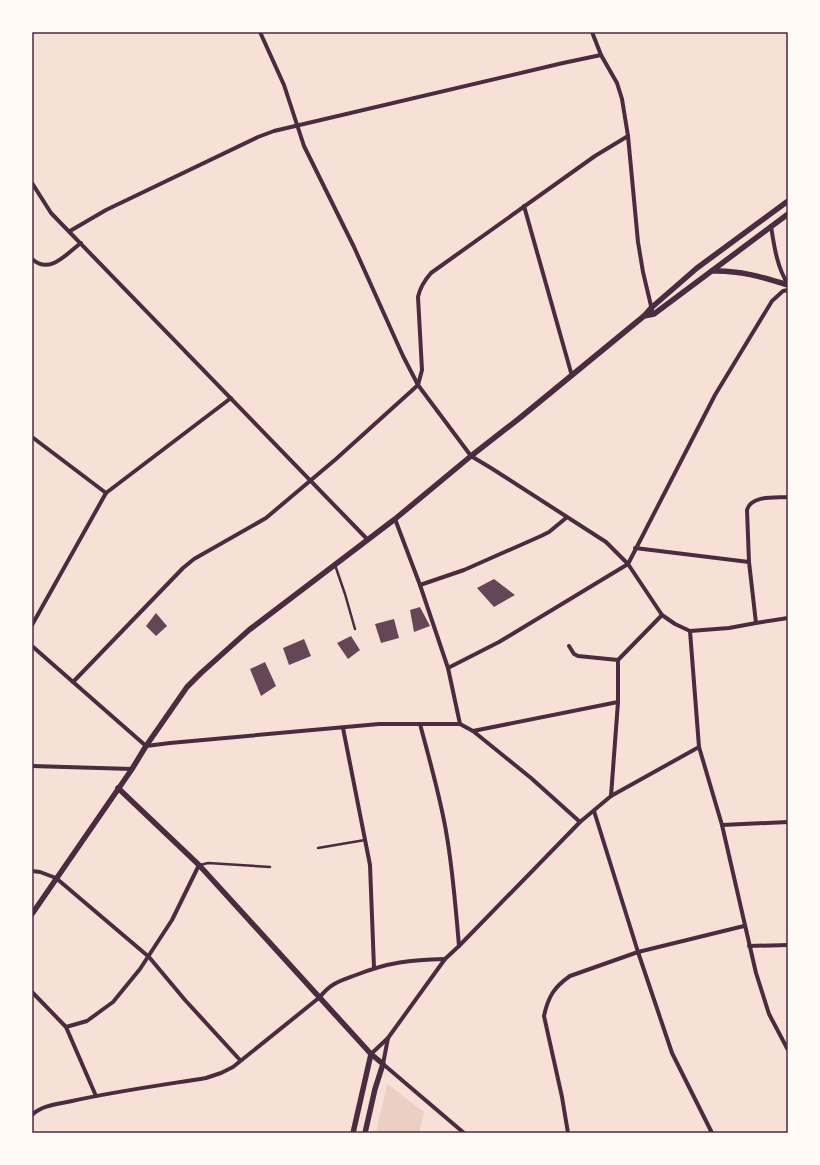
<svg xmlns="http://www.w3.org/2000/svg" width="820" height="1165" font-family="'Zilla Slab',serif">
  <style>
    .green { fill: #ebcfc5 }
    .building { fill: #644757 }
    .lines { fill: none; stroke-linecap: round; stroke-linejoin: round }
    .service { stroke: #4a2c40; stroke-width: 2.5 }
    .minor { stroke: #4a2c40; stroke-width: 4 }
    .tertiary { stroke: #4a2c40; stroke-width: 5.5 }
    .neatline { fill: none; stroke: #4a2c40; stroke-width: 1.5 }
  </style>
  <rect width="100%" height="100%" fill="#f7e1d7"/>
  <path class="green" d="M387 1084 424 1112 419 1133H376Z"/>
  <g class="building">
    <path d="M494 579 515 595 494 607 477 588Z"/>
    <path d="M420 607 430 626 414 632 410 610Z"/>
    <path d="M156 613 167 626 156 636 146 626Z"/>
    <path d="M394 619 399 638 381 643 375 624Z"/>
    <path d="M351 636 360 650 348 659 337 643Z"/>
    <path d="M304 639 311 656 289 665 283 648Z"/>
    <path d="M265 662 276 686 261 696 250 669Z"/>
  </g>
  <g class="lines">
    <g class="service">
      <path d="M335 565 345 594 355 629"/>
      <path d="M318 848 365 840"/>
      <path d="M200 865 208 863 270 867"/>
    </g>
    <g class="minor">
      <path d="M260 32 284 85 304 146 354 247 403 356 418 385 471 456 491 468 606 542 628 564 662 615 675 624 690 631 729 628 756 623 788 618"/>
      <path d="M592 32 601 55 617 83 622 99 628 136 638 242 643 272 652 310"/>
      <path d="M32 183 51 213 368 540"/>
      <path d="M524 206 572 376"/>
      <path d="M771 226C774 245 777 268 788 284"/>
      <path d="M70 231 106 210 258 137 274 131 563 63 601 55"/>
      <path d="M32 259C50 275 66 254 81 243"/>
      <path d="M32 437 106 493"/>
      <path d="M395 519 420 585 448 668 460 724 473 731 531 778 580 822"/>
      <path d="M635 548 749 562"/>
      <path d="M420 585 464 570 541 536 549 532 566 518"/>
      <path d="M756 623 749 562 747 510C751 495 775 498 788 497"/>
      <path d="M32 625 106 493 231 398"/>
      <path d="M690 631 699 747 722 825 756 973 769 1014 788 1050"/>
      <path d="M32 646 146 746 170 743 379 724H460"/>
      <path d="M569 646 574 654 578 656 618 660"/>
      <path d="M448 668 499 642 628 564 715 395 772 301 783 291 788 290"/>
      <path d="M73 682 183 568 194 559 266 518 336 459 418 385 422 370 418 297C420 287 424 281 431 273L595 156 628 136"/>
      <path d="M420 724C430 762 441 799 447 837 453 873 456 910 459 946"/>
      <path d="M343 728 370 865 374 968"/>
      <path d="M473 731 618 702"/>
      <path d="M32 766 132 769"/>
      <path d="M611 796 618 702V660L662 615"/>
      <path d="M594 811 638 952 672 1053 712 1133"/>
      <path d="M722 825 788 822"/>
      <path d="M32 871 40 872 56 878 149 957 185 1000 240 1060"/>
      <path d="M749 946 788 945"/>
      <path d="M32 992 66 1027 96 1096"/>
      <path d="M66 1027 87 1021 102 1010 113 1002 140 969 172 920 199 865"/>
      <path d="M388 1038 383 1064 464 1133"/>
      <path d="M371 1054 388 1038 445 959 459 946 580 822 611 796 699 747"/>
      <path d="M32 1115C42 1105 59 1104 72 1101 117 1091 162 1085 206 1078L221 1073 233 1067 320 997C331 983 340 981 356 975 389 962 410 960 445 959"/>
      <path d="M568 1133 562 1097 544 1016C548 997 554 987 570 976L638 952 744 926"/>
    </g>
    <g class="tertiary">
      <path d="M712 271C739 270 762 277 788 285"/>
      <path d="M644 316 651 308 697 268 788 201"/>
      <path d="M118 788 199 865 371 1054 383 1064 375 1089 365 1133"/>
      <path d="M32 914 132 769 146 746 187 687 201 673 249 630 395 519 471 456 521 417 644 316 654 314 788 214"/>
      <path d="M353 1133 371 1054"/>
    </g>
  </g>
  <rect width="820" height="1165" fill="none" stroke="#fffaf5" stroke-width="66"/>
  <rect x="33" y="33" width="754" height="1099" class="neatline"/>
</svg>
